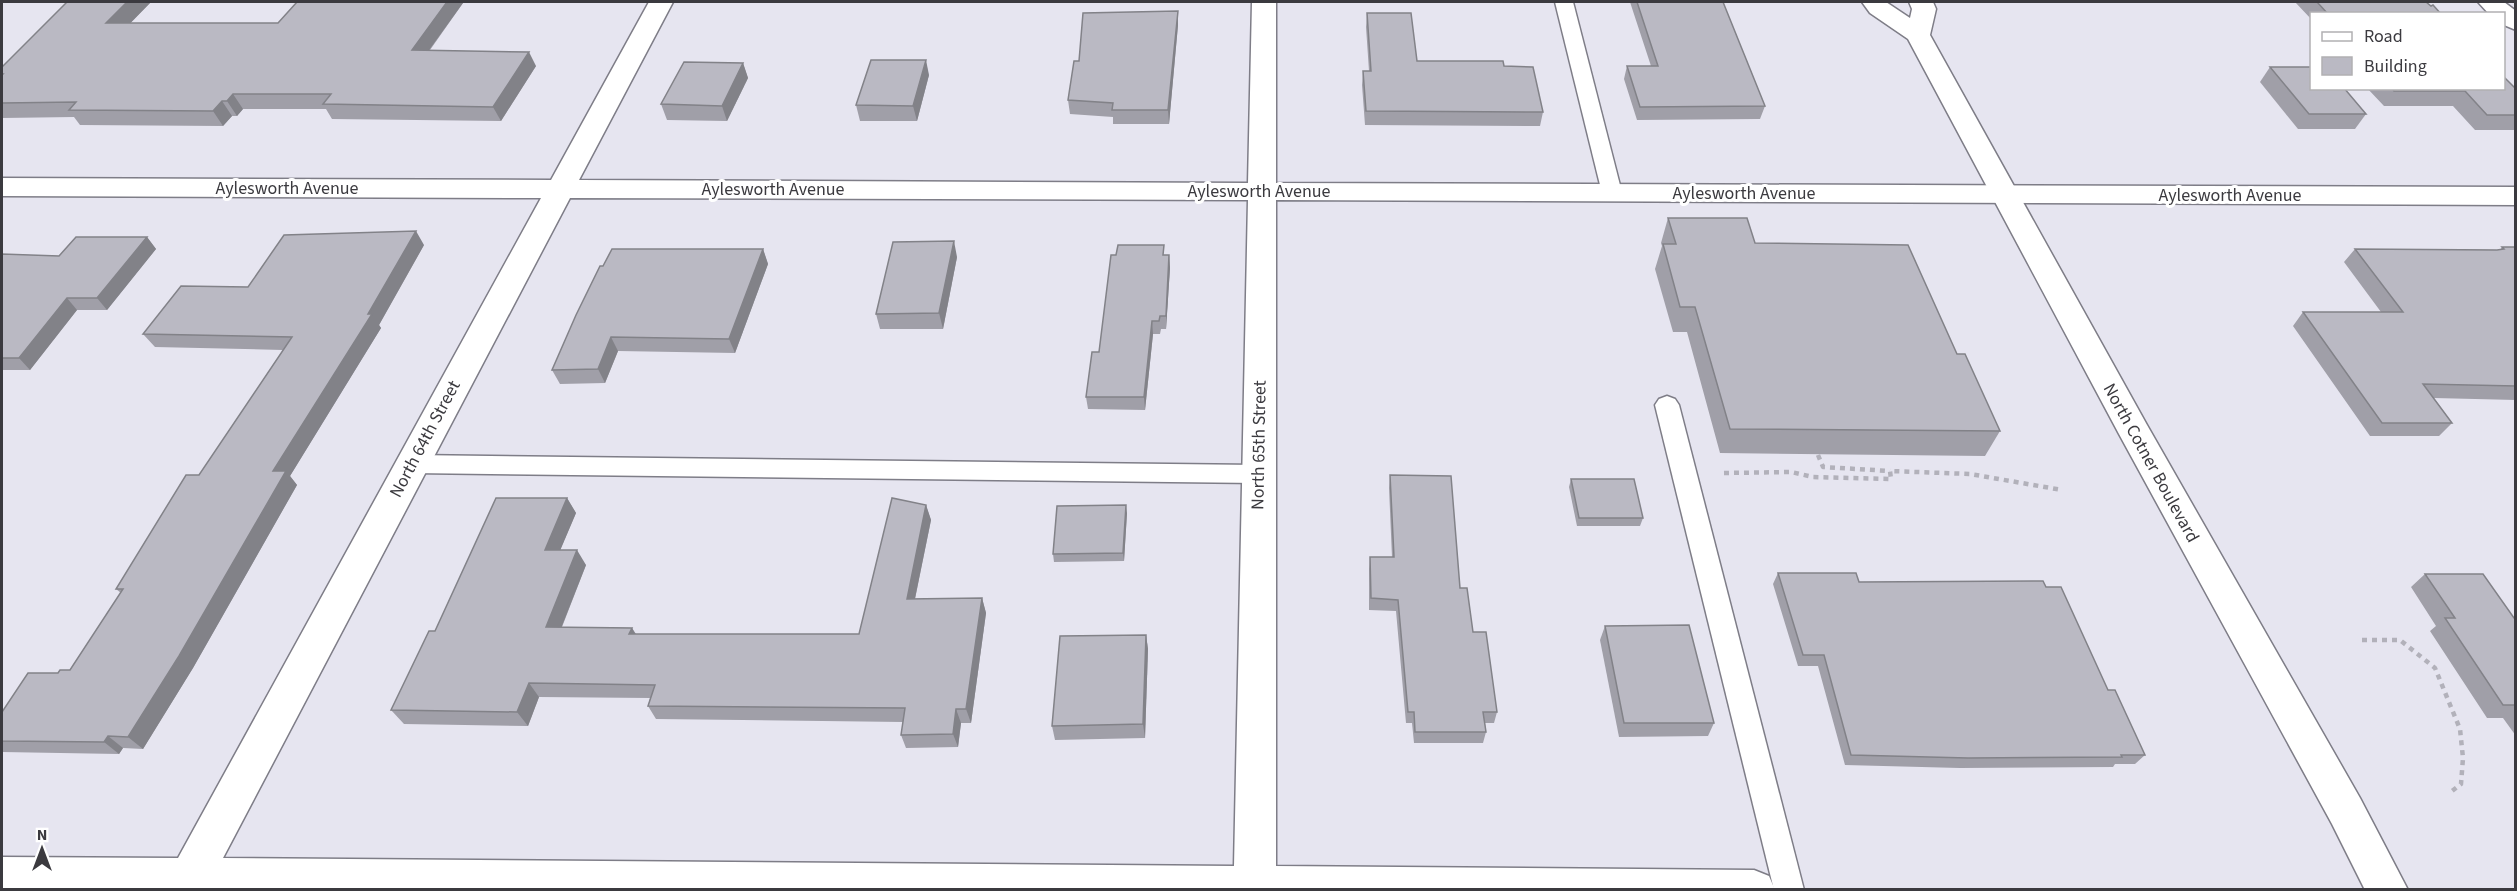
<svg xmlns="http://www.w3.org/2000/svg" width="2517" height="891" font-family="'Source Sans 3',sans-serif">
  <style>
    .lines { fill: none; stroke-linecap: round; stroke-linejoin: round }
    .service-casing { stroke: #7e7d87; stroke-width: 3 }
    .minor-casing { stroke: #7e7d87; stroke-width: 3 }
    .secondary-casing { stroke: #7e7d87; stroke-width: 3 }
    .path { stroke: #b2b1ba; stroke-width: 4.5; stroke-dasharray: 5 5; stroke-linecap: butt }
    .service { fill: #fff; fill-rule: evenodd }
    .minor { fill: #fff; fill-rule: evenodd }
    .secondary { fill: #fff; fill-rule: evenodd }
    .wall { fill: #a09fa8 }
    .shaded-wall { fill: #828288 }
    .building { fill: #bab9c3; stroke: #828288; stroke-width: 1.5 }
    .labels { text-anchor: middle; dominant-baseline: central; stroke-width: 6; stroke-linejoin: round; paint-order: stroke }
    .street-label { font-size: 18px; fill: #3b3a3f; stroke: #fff }
  </style>
  <rect width="100%" height="100%" fill="#e6e5f0"/>
  <g class="lines">
    <defs>
      <g id="service">
        <path d="M1555 2H1573L1622 193 1619 198 1612 199 1605 198 1602 193Z"/>
        <path d="M1667 396 1675 399 1679 405 1804 890H1774L1655 405 1659 399Z"/>
        <path d="M412 455 1258 465 1267 467 1270 474 1267 481 1258 483 412 473 403 471 400 464 403 457Z"/>
      </g>
      <g id="minor">
        <path d="M649 2H673L579 180 1248 183 1252 2H1276V183L2516 187V205L1276 200V866L1754 870 1769 876 1775 890H2V857L178 858 541 198 2 196V178L551 180ZM570 198 1248 200 1234 866 223 858Z"/>
        <path d="M2478 2H2504L2516 11V30L2504 25V14H2489Z"/>
      </g>
      <path id="secondary" d="M1862 2H1886L1910 18 1912 9 1909 2H1933L1936 9 1930 35 2147 425 2360 798 2408 890H2365L2332 824 2119 434 1908 39 1870 13Z"/>
    </defs>
    <use href="#service" class="service-casing"/>
    <use href="#minor" class="minor-casing"/>
    <use href="#secondary" class="secondary-casing"/>
    <g class="path">
      <path d="M1818 455 1823 467 1890 471"/>
      <path d="M1724 473 1791 472 1813 477 1891 479 1890 471 1970 474 2062 490"/>
      <path d="M2362 640H2400L2435 668 2460 729 2463 758 2461 784 2452 791"/>
    </g>
    <use href="#service" class="service"/>
    <use href="#minor" class="minor"/>
    <use href="#secondary" class="secondary"/>
  </g>
  <g class="wall">
    <path d="M72 2H151L130 23H278L297 2H463V3L430 50 536 66 501 121 332 119 326 109H243L237 116H232L223 126 80 125 74 117 2 118V67Z"/>
    <path d="M1630 2H1723L1765 106 1760 119 1637 120 1624 79 1627 66H1651Z"/>
    <path d="M2295 2H2426L2441 14H2312V20Z"/>
    <path d="M1178 11V25L1169 124H1113V117L1070 114 1068 100 1079 61Z"/>
    <path d="M1367 13 1417 61 1504 66 1543 112 1540 126 1365 125 1362 85 1363 71H1369L1366 27Z"/>
    <path d="M743 63 748 78 727 121 667 120 661 104Z"/>
    <path d="M2270 67 2366 114 2355 129H2298L2260 82Z"/>
    <path d="M929 75 917 121H860L856 105Z"/>
    <path d="M2367 88 2516 89V130H2475L2453 106H2384Z"/>
    <path d="M1668 218 1755 243 1957 354 2000 431 1985 456 1720 453 1687 332H1673L1655 269 1662 246 1661 243Z"/>
    <path d="M147 237 156 249 107 310H77L30 370H2V254L59 256Z"/>
    <path d="M424 245 379 325 381 328 290 476 297 485 193 668 143 749 123 748 119 754 2 752V712L58 673 70 670 121 593 116 589 199 475 283 350 155 347 143 334 248 287Z"/>
    <path d="M2502 247H2516V400L2434 398 2452 423 2439 436H2370L2293 326 2303 312H2381L2344 262 2355 249 2500 250Z"/>
    <path d="M763 249 768 264 735 353 618 351 605 383 560 384 552 370Z"/>
    <path d="M1164 255H1169L1170 268 1166 329H1161L1160 334H1153L1145 410 1088 409 1086 397 1099 352Z"/>
    <path d="M957 257 943 329H880L876 314Z"/>
    <path d="M1390 475 1460 588 1497 712 1494 723H1485L1486 732 1483 743H1414L1412 723H1406L1396 611 1369 610V569L1370 557H1392L1389 488Z"/>
    <path d="M1571 479 1643 518 1640 526H1577L1569 487Z"/>
    <path d="M567 498 576 513 560 550 586 565 562 627 632 628 636 634H859L926 505 931 520 915 599 982 598 986 613 971 723H961L958 747 906 748 901 735 903 722 656 719 648 706 650 698 539 697 528 726 404 724 391 710 435 631Z"/>
    <path d="M1127 513 1124 561 1054 562 1053 554Z"/>
    <path d="M1778 573 1859 582 2046 587 2108 690 2145 755 2135 764H2115L2113 767 1960 768 1845 765 1818 666H1798L1773 584Z"/>
    <path d="M2425 574 2516 618V736L2503 718H2487L2430 631 2436 626 2411 587Z"/>
    <path d="M1605 626 1714 723 1708 736 1619 737 1600 640Z"/>
    <path d="M1146 635 1148 649 1145 738 1055 740 1052 726Z"/>
  </g>
  <g class="shaded-wall">
    <path d="M127 2H151L116 38 106 23Z"/>
    <path d="M447 2H463V3L419 64 412 50Z"/>
    <path d="M1178 11V25L1169 124 1168 110Z"/>
    <path d="M529 52 536 66 501 121 493 107Z"/>
    <path d="M926 60 929 75 917 121 913 106Z"/>
    <path d="M743 63 748 78 727 121 722 106Z"/>
    <path d="M233 94 243 109 237 116 227 101Z"/>
    <path d="M222 101 232 116 223 126 213 111Z"/>
    <path d="M416 231 424 245 379 325 381 328 290 476 297 485 193 668 143 749 128 737 273 471Z"/>
    <path d="M147 237 156 249 107 310 97 298Z"/>
    <path d="M954 241 957 257 943 329 939 313Z"/>
    <path d="M763 249 768 264 735 353 729 339Z"/>
    <path d="M1169 255 1170 268 1166 329V316Z"/>
    <path d="M67 298 77 310 30 370 19 358Z"/>
    <path d="M1152 321 1153 334 1145 410 1144 397Z"/>
    <path d="M611 337 618 351 605 383 598 369Z"/>
    <path d="M567 498 576 513 554 565 545 550Z"/>
    <path d="M926 505 931 520 912 613 907 599Z"/>
    <path d="M1126 505 1127 513 1124 561 1123 553Z"/>
    <path d="M577 550 586 565 556 641 546 627Z"/>
    <path d="M982 598 986 613 971 723 966 709Z"/>
    <path d="M632 628 640 642 629 634Z"/>
    <path d="M1146 635 1148 649 1145 738 1143 724Z"/>
    <path d="M529 683 539 697 528 726 517 712Z"/>
    <path d="M956 709 961 723 958 747 953 734Z"/>
    <path d="M108 736 123 748 119 754 104 742Z"/>
  </g>
  <g class="building">
    <path d="M67 2H127L106 23H278L297 2H447L412 50 529 52 493 107 323 104 331 94H233L227 101H222L213 111 69 110 76 102 2 103V75L3 74H2V67Z"/>
    <path d="M1637 2H1723L1765 106 1640 107 1627 66H1658Z"/>
    <path d="M2317 2H2426L2431 6 2433 5 2441 14H2328Z"/>
    <path d="M1178 11 1168 110H1112L1113 103 1068 100 1074 61H1079L1083 13Z"/>
    <path d="M1367 13H1411L1417 61H1503L1504 66 1533 67 1543 112 1366 111 1363 71H1371Z"/>
    <path d="M871 60H926L913 106 856 105Z"/>
    <path d="M684 62 743 63 722 106 661 104Z"/>
    <path d="M2270 67H2312V88H2344L2366 114H2309Z"/>
    <path d="M2504 77 2516 89V115H2487L2465 91H2394L2392 88H2504Z"/>
    <path d="M1668 218H1747L1755 243 1908 245 1957 354H1965L2000 431 1730 429 1695 307H1680L1663 244H1676Z"/>
    <path d="M416 231 368 314H372L273 471H286L179 656 128 737 108 736 104 742 2 741V712L28 673H58L60 670H70L123 589H116L186 475H199L292 337 143 334 181 286 248 287 284 235Z"/>
    <path d="M76 237H147L97 298H67L19 358H2V254L59 256Z"/>
    <path d="M954 241 939 313 876 314 893 242Z"/>
    <path d="M1118 245H1164L1163 255H1169L1166 316H1160L1159 321H1152L1144 397H1086L1092 352H1099L1111 255H1116Z"/>
    <path d="M2502 247H2516V386L2423 384 2452 423H2382L2303 312H2403L2355 249 2497 250 2504 249Z"/>
    <path d="M612 249H763L729 339 611 337 598 369 552 370 576 315 600 266H603Z"/>
    <path d="M1390 475 1451 476 1460 588H1467L1473 632H1486L1497 712H1483L1486 732H1415L1414 712H1408L1398 600 1371 598 1370 557H1394Z"/>
    <path d="M1571 479H1634L1643 518H1579Z"/>
    <path d="M496 498H567L545 550H577L546 627 632 628 629 634H859L892 498 926 505 907 599 982 598 966 709H956L953 734 901 735 905 708 648 706 655 685 529 683 517 712 391 710 429 631H435Z"/>
    <path d="M1126 505 1123 553 1053 554 1057 506Z"/>
    <path d="M1778 573H1856L1859 582 2043 581 2046 587H2061L2108 690H2115L2145 755H2121L2122 757 1968 758 1851 755 1824 655H1803Z"/>
    <path d="M2425 574H2483L2514 618H2516V705H2503L2445 618H2455Z"/>
    <path d="M1689 625 1714 723H1624L1605 626Z"/>
    <path d="M1146 635 1143 724 1052 726 1060 636Z"/>
  </g>
  <g class="labels">
    <g class="street-label">
      <text x="287" y="188">Aylesworth Avenue</text>
      <text x="773" y="189">Aylesworth Avenue</text>
      <text x="1259" y="191">Aylesworth Avenue</text>
      <text x="1744" y="193">Aylesworth Avenue</text>
      <text x="2230" y="195">Aylesworth Avenue</text>
      <text transform="translate(425 439) rotate(-62)">North 64th Street</text>
      <text transform="translate(1259 445) rotate(-89)">North 65th Street</text>
      <text transform="translate(2151 463) rotate(61)">North Cotner Boulevard</text>
    </g>
  </g>
  <rect width="2517" height="891" fill="none" stroke="#3b3a3f" stroke-width="6"/>
  <rect x="2310" y="12" width="195" height="78" fill="#ffffff" stroke="#b1b0b2" stroke-width="1.5"/>
  <rect x="2322" y="32" width="30" height="9" fill="#ffffff" stroke="#b1b0b2" stroke-width="1.5"/>
  <text x="2364" y="42" font-size="18" fill="#3b3a3f">Road</text>
  <rect x="2322" y="57" width="30" height="18" fill="#bab9c3" stroke="#b1b0b2" stroke-width="1.5"/>
  <text x="2364" y="72" font-size="18" fill="#3b3a3f">Building</text>
  <g transform="translate(42 849)" stroke="#ffffff" stroke-width="4.5" paint-order="stroke">
  <path d="M0-4.5L10 22L0 15L-10 22Z" fill="#3b3a3f"/>
  <text y="-9" font-size="16" font-weight="bold" text-anchor="middle" fill="#3b3a3f">N</text>
  </g>
</svg>
